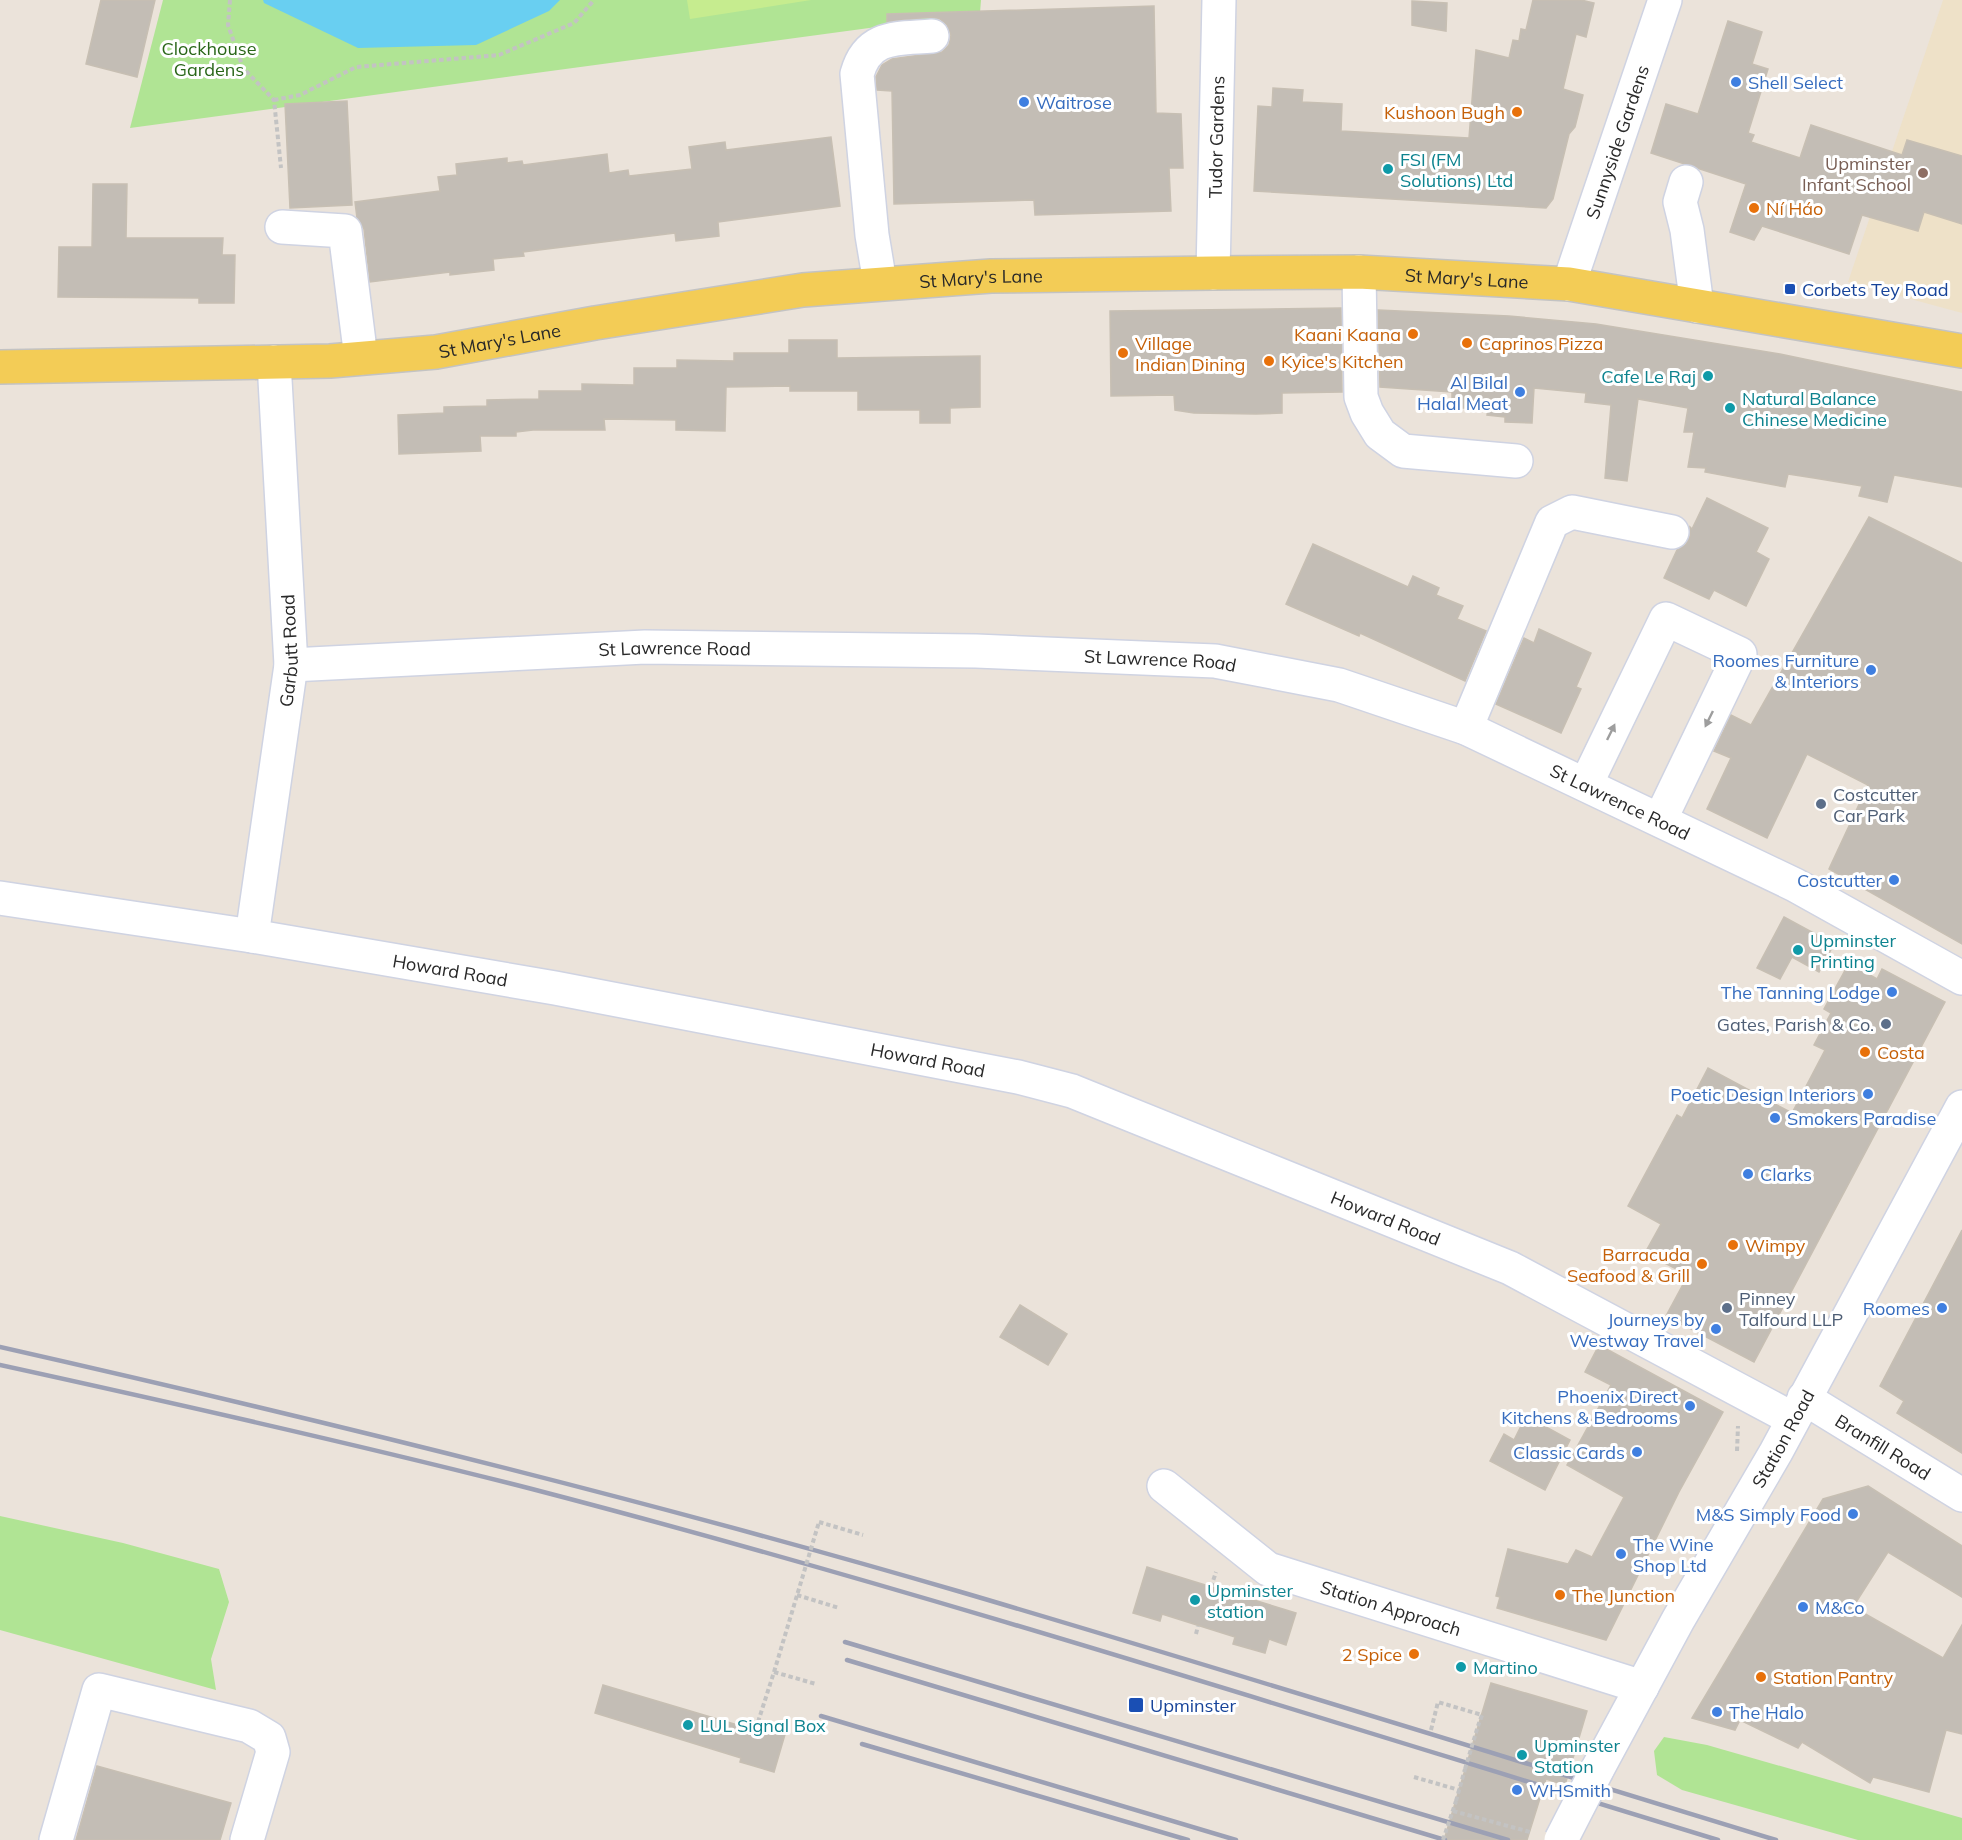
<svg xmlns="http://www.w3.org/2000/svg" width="1962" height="1840" font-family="Mulish,sans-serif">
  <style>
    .education { fill: #eee1c8 }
    .green { fill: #b0e494 }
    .pitch { fill: #c6ec8f }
    .water { fill: #69cff1 }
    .building { fill: #c3bdb5; stroke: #c7bfb3; stroke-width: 1.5 }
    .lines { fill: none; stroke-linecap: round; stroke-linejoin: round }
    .minor-casing { stroke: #cfd3e2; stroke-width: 36 }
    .major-casing { stroke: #c3c3c3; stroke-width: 36 }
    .path { stroke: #c3c3c3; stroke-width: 4; stroke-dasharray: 4.5 3; stroke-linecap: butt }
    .minor { stroke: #fff; stroke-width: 33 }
    .major { stroke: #f3cc56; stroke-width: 33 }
    .rail { stroke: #9ca0b4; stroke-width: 4.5 }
    .minor-bridge-casing { stroke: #cfd3e2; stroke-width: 36; stroke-linecap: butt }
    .path-bridge { stroke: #c3c3c3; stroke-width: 4; stroke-dasharray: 4.5 3; stroke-linecap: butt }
    .minor-bridge { stroke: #fff; stroke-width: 33 }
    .oneway { fill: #9e9e9e }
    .shop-dot { fill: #3f7fe0; stroke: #fff; stroke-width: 2 }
    .food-dot { fill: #e8710a; stroke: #fff; stroke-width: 2 }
    .culture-dot { fill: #0f9aa8; stroke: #fff; stroke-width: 2 }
    .education-dot { fill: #8d6e63; stroke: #fff; stroke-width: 2 }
    .transit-dot { fill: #1a4fb4; stroke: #fff; stroke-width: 2 }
    .service-dot { fill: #5c6f8a; stroke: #fff; stroke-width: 2 }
    .labels { text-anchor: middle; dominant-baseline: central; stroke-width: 6; stroke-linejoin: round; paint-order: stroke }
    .park-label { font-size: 18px; fill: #296618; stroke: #fff }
    .shop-label { font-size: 18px; fill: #366cbe; stroke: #fff; text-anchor: end }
    .food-label { font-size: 18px; fill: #c56008; stroke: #fff; text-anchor: start }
    .street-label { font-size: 18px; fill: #282828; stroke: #fff }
    .culture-label { font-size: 18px; fill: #0d838f; stroke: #fff; text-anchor: start }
    .education-label { font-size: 18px; fill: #785e54; stroke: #fff; text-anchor: end }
    .transit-label { font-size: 18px; fill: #164399; stroke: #fff; text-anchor: start }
    .service-label { font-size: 18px; fill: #4e5e75; stroke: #fff; text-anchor: start }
  </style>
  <rect width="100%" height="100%" fill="#ebe3da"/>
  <path class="education" d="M1943 0H1962V313L1848 282Z"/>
  <g class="green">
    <path d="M163 0H981L980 13 130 128Z"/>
    <path d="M0 1516 123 1543 219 1569 229 1602 211 1659 216 1690 0 1630Z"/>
    <path d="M1664 1737 1707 1745 1962 1818V1840H1858L1682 1790 1657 1775 1654 1751Z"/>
  </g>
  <path class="pitch" d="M687 0H811L690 19Z"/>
  <path class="water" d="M263 0H560L549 11 476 45 358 48 264 3Z"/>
  <g class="building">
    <path d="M101 0H155L137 77 86 64Z"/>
    <path d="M1533 0H1581L1594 3 1586 37 1576 34 1563 89 1583 95 1575 127 1569 134 1553 199 1546 208 1254 191 1258 106 1272 107 1273 88 1303 90 1302 102 1342 104 1341 131 1469 138 1476 50 1509 58 1513 40 1519 41 1521 29 1526 30Z"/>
    <path d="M1412 1 1447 3 1446 31 1412 25Z"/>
    <path d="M1154 6 1156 113 1181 114 1183 168H1169L1171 211 1035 215 1034 200 894 204 892 91 877 90 876 77 882 65 892 59 942 52 949 45 951 35 947 25 940 19 931 17 887 22V14Z"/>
    <path d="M1728 21 1762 32 1752 64 1768 69 1748 133 1754 135 1751 142 1800 158 1811 125 1902 155 1907 140 1962 156V224L1924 212 1918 231 1862 215 1849 254 1762 226 1754 240 1730 232 1746 184 1651 153 1666 104 1698 114Z"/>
    <path d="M347 101 352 205 290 208 285 104Z"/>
    <path d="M831 137 840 206 718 222 719 236 676 241 675 233 523 252 524 256 493 259 494 270 450 275V272L370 282 364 229 357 218 355 202 440 191 438 177 457 175 456 164 507 158V163L522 161 523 165 607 154 609 173 628 170 629 176 692 169 689 147 725 142 726 150Z"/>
    <path d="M93 184H127L126 238H223L222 255H235L234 303H199V298L58 297 59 247H92Z"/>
    <path d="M1341 308 1342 392 1282 393V413L1256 414 1194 413 1175 410 1174 395 1111 396 1110 311Z"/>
    <path d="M1378 310 1509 316 1596 324 1780 354 1962 392V487L1894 475 1887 502 1859 496 1862 486 1814 478 1788 474 1785 487 1705 472 1706 468 1688 467 1694 432H1684L1688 408 1638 399 1627 481 1605 478 1611 405 1585 402 1586 393 1534 388 1532 423 1505 422V417L1487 415 1488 408H1452V392L1380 387Z"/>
    <path d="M789 340H837V358L980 356V407L950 408V423H920V410H858V391H790V386L726 387 725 431 676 430V420L604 419 605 430H533L516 432V436H480L481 451 399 454 398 415 444 413V407L487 406V400L539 399V391H582V384L634 385V368H677V360L734 361V353H789Z"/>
    <path d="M1707 498 1768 528 1756 552 1769 559 1746 606 1714 590 1709 599 1664 578 1677 550 1686 544 1690 536V527L1692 529Z"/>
    <path d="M1869 517 1962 563V944L1829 869 1868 785 1807 754 1767 838 1707 809 1731 758 1714 751 1731 715 1751 725Z"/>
    <path d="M1313 544 1408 587 1413 576 1439 588 1436 595 1463 606 1457 619 1486 631 1465 681 1360 633 1359 636 1286 604Z"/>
    <path d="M1539 629 1591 653 1576 687 1581 689 1561 733 1496 704 1524 638 1534 643Z"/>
    <path d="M1784 917 1834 944 1819 972 1792 957 1780 979 1757 968Z"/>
    <path d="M1849 963 1877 979 1882 969 1945 1002 1754 1362 1666 1316 1688 1275 1645 1253 1661 1224 1628 1206 1677 1115 1682 1118 1708 1068 1792 1113 1825 1050 1814 1045 1831 1013 1824 1009Z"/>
    <path d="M1962 1230V1453L1897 1413 1904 1401 1880 1386Z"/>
    <path d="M1020 1305 1067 1334 1048 1365 1000 1337Z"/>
    <path d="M1599 1345 1723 1412 1679 1492 1606 1640 1497 1608 1500 1597 1496 1596 1508 1549 1568 1564 1576 1550 1592 1557 1624 1497 1567 1465 1611 1385 1585 1372Z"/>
    <path d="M1526 1416 1570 1440 1545 1490 1490 1461 1504 1434 1514 1440Z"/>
    <path d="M1868 1486 1962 1546V1597L1888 1552 1853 1607 1943 1658 1962 1625V1734L1946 1730 1929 1792 1873 1777 1870 1783 1802 1742 1798 1748 1740 1720 1735 1730 1692 1718 1823 1499Z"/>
    <path d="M1147 1567 1296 1613 1286 1645 1269 1639 1265 1653 1233 1644 1235 1637 1162 1614 1160 1621 1133 1613Z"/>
    <path d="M1491 1683 1587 1711 1565 1785 1546 1779 1527 1840H1444Z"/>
    <path d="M603 1685 751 1729 754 1721 786 1731 774 1772 740 1762 741 1758 595 1713Z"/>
    <path d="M97 1766 231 1803 220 1840H76Z"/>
  </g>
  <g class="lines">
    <defs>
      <g id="minor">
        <path d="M1686 182 1680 202 1687 230 1697 306"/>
        <path d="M282 227 345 231 361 358"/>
        <path d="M1359 272 1361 397 1367 413 1380 434 1403 451 1516 461"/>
        <path id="s1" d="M1213 273 1219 0"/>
        <path d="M880 283 872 235 857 74C868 34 898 39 932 36"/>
        <path id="s2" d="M1569 284 1665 0"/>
        <path id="s3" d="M291 665 645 647 976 651 1215 661 1339 685 1466 728 1795 885 1962 978"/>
        <path d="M1466 728 1552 522 1572 512 1672 532"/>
        <path d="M1586 784 1666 619 1740 654 1660 820"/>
        <path id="s4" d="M0 898 252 936 555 988 1018 1077 1072 1091 1510 1268 1793 1419"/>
        <path id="s5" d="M252 936 291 665 274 362"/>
        <path id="s6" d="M1804 1398 1962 1495"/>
        <path id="s7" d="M1164 1486 1268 1569 1642 1687"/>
        <path id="s8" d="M1597 1770 1678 1620 1776 1452 1962 1107"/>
        <path d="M56 1840 99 1690 249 1726 269 1738 273 1752 247 1840"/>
      </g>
      <g id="major">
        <path id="s9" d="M0 367 330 361 436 352 595 323 803 290 991 276 1213 273 1359 272 1569 284 1962 351"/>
      </g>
    </defs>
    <use href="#minor" class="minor-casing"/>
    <use href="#major" class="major-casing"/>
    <g class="path">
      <path d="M230 0 228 25 243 68 274 100 281 168"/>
      <path d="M274 100 300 95 356 67 499 55 574 23 594 0"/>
      <path d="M1737 1451 1738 1426"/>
      <path d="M819 1522 863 1535"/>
      <path d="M1211 1587 1216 1572"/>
      <path d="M797 1595 839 1608"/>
      <path d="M1196 1634 1198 1626"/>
      <path d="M758 1722 774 1672 816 1684"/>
      <path d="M1431 1730 1438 1702 1482 1715 1478 1726"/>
      <path d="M1414 1777 1459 1790"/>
      <path d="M1456 1801 1465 1769"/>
      <path d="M1453 1811 1530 1832"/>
    </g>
    <use href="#minor" class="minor"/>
    <use href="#major" class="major"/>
    <g class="rail">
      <path d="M0 1347C322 1420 643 1499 961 1592 1233 1672 1504 1757 1776 1840"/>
      <path d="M0 1365C178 1404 356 1444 532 1489 931 1593 1324 1720 1718 1840"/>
      <path d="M845 1642 1508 1840"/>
      <path d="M847 1660 1445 1840"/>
      <path d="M821 1716 1236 1840"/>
      <path d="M862 1744 1188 1840"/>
    </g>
    <defs>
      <path id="minor-bridge" d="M1561 1840 1597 1770"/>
    </defs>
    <use href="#minor-bridge" class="minor-bridge-casing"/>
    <g class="path-bridge">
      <path d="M774 1672 819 1522"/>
      <path d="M1465 1769 1478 1726"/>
      <path d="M1443 1840 1456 1801"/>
    </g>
    <use href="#minor-bridge" class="minor-bridge"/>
  </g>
  <defs><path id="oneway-solid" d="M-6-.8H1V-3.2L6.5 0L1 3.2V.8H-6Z" transform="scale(1.5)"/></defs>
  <g class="oneway">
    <use href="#oneway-solid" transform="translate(1709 719) rotate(116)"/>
    <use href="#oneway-solid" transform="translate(1611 732) rotate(-64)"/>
  </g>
  <g class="shop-dot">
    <circle cx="1736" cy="82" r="6"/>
    <circle cx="1024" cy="102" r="6"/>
    <circle cx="1520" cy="392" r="6"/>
    <circle cx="1871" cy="670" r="6"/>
    <circle cx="1894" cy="880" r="6"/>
    <circle cx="1892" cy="992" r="6"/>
    <circle cx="1868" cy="1094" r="6"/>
    <circle cx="1775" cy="1118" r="6"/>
    <circle cx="1748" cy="1174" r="6"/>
    <circle cx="1942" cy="1308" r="6"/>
    <circle cx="1716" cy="1329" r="6"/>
    <circle cx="1690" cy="1406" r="6"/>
    <circle cx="1637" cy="1452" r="6"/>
    <circle cx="1853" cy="1514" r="6"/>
    <circle cx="1621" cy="1554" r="6"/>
    <circle cx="1803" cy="1607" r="6"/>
    <circle cx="1717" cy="1712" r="6"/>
    <circle cx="1517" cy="1790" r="6"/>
  </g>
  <g class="food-dot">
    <circle cx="1517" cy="112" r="6"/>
    <circle cx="1754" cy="208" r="6"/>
    <circle cx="1413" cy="334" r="6"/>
    <circle cx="1467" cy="343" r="6"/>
    <circle cx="1123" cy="353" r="6"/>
    <circle cx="1269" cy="361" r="6"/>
    <circle cx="1865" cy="1052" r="6"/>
    <circle cx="1733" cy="1245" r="6"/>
    <circle cx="1702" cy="1264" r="6"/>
    <circle cx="1560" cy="1595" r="6"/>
    <circle cx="1414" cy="1654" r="6"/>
    <circle cx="1761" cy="1677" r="6"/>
  </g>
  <g class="culture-dot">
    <circle cx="1388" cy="169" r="6"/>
    <circle cx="1708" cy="376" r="6"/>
    <circle cx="1730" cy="408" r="6"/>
    <circle cx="1798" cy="950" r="6"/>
    <circle cx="1195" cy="1600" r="6"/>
    <circle cx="1461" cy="1667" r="6"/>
    <circle cx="688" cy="1725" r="6"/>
    <circle cx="1522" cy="1755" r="6"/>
  </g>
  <circle class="education-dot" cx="1923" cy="173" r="6"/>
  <g class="transit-dot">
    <rect x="1784" y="283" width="12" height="12" rx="3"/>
    <rect x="1128" y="1697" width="16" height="16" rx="3"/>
  </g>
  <g class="service-dot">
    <circle cx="1821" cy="804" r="6"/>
    <circle cx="1886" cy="1024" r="6"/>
    <circle cx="1727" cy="1308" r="6"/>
  </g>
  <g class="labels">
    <g class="park-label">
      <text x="209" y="48">Clockhouse<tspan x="209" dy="21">Gardens</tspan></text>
    </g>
    <g class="shop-label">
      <text x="1748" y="82" text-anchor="start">Shell Select</text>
      <text x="1036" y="102" text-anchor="start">Waitrose</text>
      <text x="1508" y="382">Al Bilal<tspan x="1508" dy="21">Halal Meat</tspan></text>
      <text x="1859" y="660">Roomes Furniture<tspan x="1859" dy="21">&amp; Interiors</tspan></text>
      <text x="1882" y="880">Costcutter</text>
      <text x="1880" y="992">The Tanning Lodge</text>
      <text x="1856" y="1094">Poetic Design Interiors</text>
      <text x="1787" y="1118" text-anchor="start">Smokers Paradise</text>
      <text x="1760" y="1174" text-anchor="start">Clarks</text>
      <text x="1930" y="1308">Roomes</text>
      <text x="1704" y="1319">Journeys by<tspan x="1704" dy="21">Westway Travel</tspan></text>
      <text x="1678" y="1396">Phoenix Direct<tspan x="1678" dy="21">Kitchens &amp; Bedrooms</tspan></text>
      <text x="1625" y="1452">Classic Cards</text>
      <text x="1841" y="1514">M&amp;S Simply Food</text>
      <text x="1633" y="1544" text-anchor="start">The Wine<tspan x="1633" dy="21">Shop Ltd</tspan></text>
      <text x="1815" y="1607" text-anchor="start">M&amp;Co</text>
      <text x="1729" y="1712" text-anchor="start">The Halo</text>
      <text x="1529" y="1790" text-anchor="start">WHSmith</text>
    </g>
    <g class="food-label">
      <text x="1505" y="112" text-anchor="end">Kushoon Bugh</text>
      <text x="1766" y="208">Ní Háo</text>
      <text x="1401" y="334" text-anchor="end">Kaani Kaana</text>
      <text x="1135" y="343">Village<tspan x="1135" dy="21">Indian Dining</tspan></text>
      <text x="1479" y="343">Caprinos Pizza</text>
      <text x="1281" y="361">Kyice's Kitchen</text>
      <text x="1877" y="1052">Costa</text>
      <text x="1745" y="1245">Wimpy</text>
      <text x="1690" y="1254" text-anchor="end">Barracuda<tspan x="1690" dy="21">Seafood &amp; Grill</tspan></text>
      <text x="1572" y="1595">The Junction</text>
      <text x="1402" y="1654" text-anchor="end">2 Spice</text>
      <text x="1773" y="1677">Station Pantry</text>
    </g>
    <g class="street-label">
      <text stroke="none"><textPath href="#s1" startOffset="136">Tudor Gardens</textPath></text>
      <text stroke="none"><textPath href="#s2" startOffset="150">Sunnyside Gardens</textPath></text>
      <text stroke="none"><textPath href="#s9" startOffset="987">St Mary's Lane</textPath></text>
      <text stroke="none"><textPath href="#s9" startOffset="1473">St Mary's Lane</textPath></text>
      <text stroke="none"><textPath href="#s9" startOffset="501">St Mary's Lane</textPath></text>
      <text stroke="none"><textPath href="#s3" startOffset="384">St Lawrence Road</textPath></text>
      <text stroke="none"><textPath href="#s5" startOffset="288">Garbutt Road</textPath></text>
      <text stroke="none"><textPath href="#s3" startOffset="870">St Lawrence Road</textPath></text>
      <text stroke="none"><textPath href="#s3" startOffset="1356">St Lawrence Road</textPath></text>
      <text stroke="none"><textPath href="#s4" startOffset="456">Howard Road</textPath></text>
      <text stroke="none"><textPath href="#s4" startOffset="942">Howard Road</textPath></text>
      <text stroke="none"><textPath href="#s4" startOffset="1428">Howard Road</textPath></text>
      <text stroke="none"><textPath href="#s8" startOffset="380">Station Road</textPath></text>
      <text stroke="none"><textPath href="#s6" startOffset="93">Branfill Road</textPath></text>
      <text stroke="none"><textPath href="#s7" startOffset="262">Station Approach</textPath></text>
    </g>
    <g class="culture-label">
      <text x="1400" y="159">FSI (FM<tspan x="1400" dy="21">Solutions) Ltd</tspan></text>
      <text x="1696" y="376" text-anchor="end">Cafe Le Raj</text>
      <text x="1742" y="398">Natural Balance<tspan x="1742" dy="21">Chinese Medicine</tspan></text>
      <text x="1810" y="940">Upminster<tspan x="1810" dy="21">Printing</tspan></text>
      <text x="1207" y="1590">Upminster<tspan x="1207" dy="21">station</tspan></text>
      <text x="1473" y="1667">Martino</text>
      <text x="700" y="1725">LUL Signal Box</text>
      <text x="1534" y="1745">Upminster<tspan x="1534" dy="21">Station</tspan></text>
    </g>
    <g class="education-label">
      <text x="1911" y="163">Upminster<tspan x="1911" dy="21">Infant School</tspan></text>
    </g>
    <g class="transit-label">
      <text x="1802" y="289">Corbets Tey Road</text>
      <text x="1150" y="1705">Upminster</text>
    </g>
    <g class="service-label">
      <text x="1833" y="794">Costcutter<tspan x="1833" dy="21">Car Park</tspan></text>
      <text x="1874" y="1024" text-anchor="end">Gates, Parish &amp; Co.</text>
      <text x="1739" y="1298">Pinney<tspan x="1739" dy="21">Talfourd LLP</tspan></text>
    </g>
  </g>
</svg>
